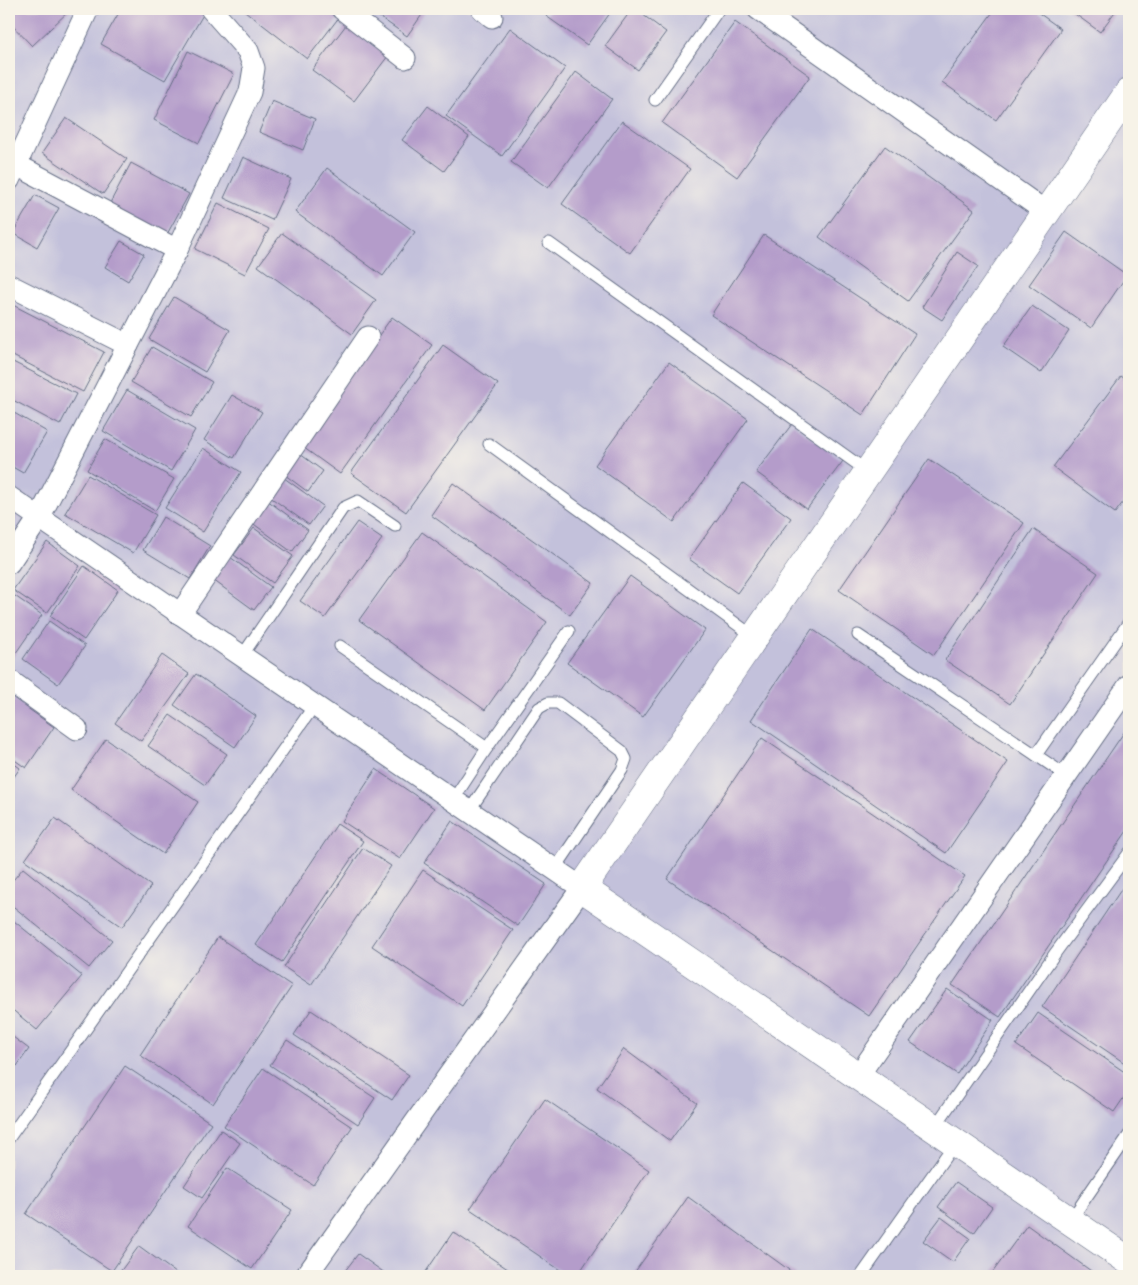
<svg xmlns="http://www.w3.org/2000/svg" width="1138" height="1285" font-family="'Playpen Sans',sans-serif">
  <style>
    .industrial { fill: #c3c1db }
    .building { fill: #b49cca }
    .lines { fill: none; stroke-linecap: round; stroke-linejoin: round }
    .service-casing { stroke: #666f86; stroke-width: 13 }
    .minor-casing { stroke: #666f86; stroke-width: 23 }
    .tertiary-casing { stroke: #666f86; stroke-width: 29 }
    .service { stroke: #fff; stroke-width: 11 }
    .minor { stroke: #fff; stroke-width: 21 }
    .tertiary { stroke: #fff; stroke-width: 28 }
  </style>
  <rect width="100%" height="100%" fill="#f7f3e8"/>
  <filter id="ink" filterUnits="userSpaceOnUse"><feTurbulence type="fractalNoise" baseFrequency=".02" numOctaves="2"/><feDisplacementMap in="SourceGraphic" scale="10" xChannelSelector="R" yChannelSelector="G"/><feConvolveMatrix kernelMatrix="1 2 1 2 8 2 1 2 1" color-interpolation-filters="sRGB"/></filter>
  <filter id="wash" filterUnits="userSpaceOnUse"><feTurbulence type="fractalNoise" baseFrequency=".0096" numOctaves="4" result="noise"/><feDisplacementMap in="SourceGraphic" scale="20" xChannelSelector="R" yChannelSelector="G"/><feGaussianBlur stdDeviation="1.12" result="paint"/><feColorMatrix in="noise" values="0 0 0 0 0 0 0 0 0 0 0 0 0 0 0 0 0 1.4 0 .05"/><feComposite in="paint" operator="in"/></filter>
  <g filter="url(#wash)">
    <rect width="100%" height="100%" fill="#f2e7cf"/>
    <rect class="industrial" x="9" y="9" width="1120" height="1267"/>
    <g id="blocks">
      <g class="building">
        <path d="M17 9H71L32 46 9 22V16Z"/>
        <path d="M121 9H197L204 13 165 80 101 44Z"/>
        <path d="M247 9H331L340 16 307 59 245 11Z"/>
        <path d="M368 9H426L407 36Z"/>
        <path d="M551 9H613L587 45 546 16Z"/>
        <path d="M632 9H635L666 32 638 70 605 46Z"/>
        <path d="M995 9H1033L1061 29 996 120 942 82Z"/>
        <path d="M1068 9H1117L1100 32Z"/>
        <path d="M735 22 810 76 737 177 662 123Z"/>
        <path d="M346 25 388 56 354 101 312 70Z"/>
        <path d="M510 28 565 68 502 156 446 116Z"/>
        <path d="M188 51 234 74 199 143 154 120Z"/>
        <path d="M576 72 612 99 548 188 511 162Z"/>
        <path d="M272 101 315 119 303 150 259 132Z"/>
        <path d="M428 106 469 137 444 171 402 140Z"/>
        <path d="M66 118 127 159 103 194 42 153Z"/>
        <path d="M622 121 690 169 630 253 562 204Z"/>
        <path d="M885 146 974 210 908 301 819 237Z"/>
        <path d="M243 157 291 179 272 220 224 198Z"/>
        <path d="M131 163 189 194 166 236 109 205Z"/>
        <path d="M327 168 415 232 383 276 295 212Z"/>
        <path d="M35 195 59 208 37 247 13 233Z"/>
        <path d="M218 203 269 229 245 274 195 249Z"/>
        <path d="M1066 232 1127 275 1091 328 1029 285Z"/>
        <path d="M282 233 376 300 352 334 258 266Z"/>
        <path d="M764 235 915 334 863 415 711 315Z"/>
        <path d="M121 241 144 254 128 281 105 267Z"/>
        <path d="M957 252 978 266 942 320 922 307Z"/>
        <path d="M174 297 230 330 205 372 149 339Z"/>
        <path d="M9 303 104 352 83 392 9 354Z"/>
        <path d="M1032 306 1069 331 1041 373 1003 347Z"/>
        <path d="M392 317 432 345 340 474 300 445Z"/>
        <path d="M443 345 498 384 406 512 351 473Z"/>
        <path d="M152 347 212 382 191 417 131 382Z"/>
        <path d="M9 360 76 394 60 425 9 398Z"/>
        <path d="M669 362 748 419 674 522 595 465Z"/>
        <path d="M1121 376 1129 382V494L1115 513 1053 467Z"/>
        <path d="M127 390 195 430 171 471 103 431Z"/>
        <path d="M232 395 262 412 234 458 204 440Z"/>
        <path d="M9 410 47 432 23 473 9 465Z"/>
        <path d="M792 424 843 461 807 509 756 472Z"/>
        <path d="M105 439 174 479 155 511 87 470Z"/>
        <path d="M203 448 241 472 203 532 165 508Z"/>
        <path d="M296 451 323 471 308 492 281 472Z"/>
        <path d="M929 459 1024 523 934 655 839 590Z"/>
        <path d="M88 475 156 515 133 553 65 513Z"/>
        <path d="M280 475 323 506 309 525 266 494Z"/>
        <path d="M453 483 593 583 570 615 431 515Z"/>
        <path d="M743 483 791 518 737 593 689 559Z"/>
        <path d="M267 500 308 530 292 552 251 522Z"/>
        <path d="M9 514 16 518 9 529Z"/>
        <path d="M163 517 210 546 190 579 143 550Z"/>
        <path d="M357 522 382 539 325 618 300 601Z"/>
        <path d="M254 528 293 556 273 583 234 555Z"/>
        <path d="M1033 529 1098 573 1010 704 945 660Z"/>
        <path d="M422 532 547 622 485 710 359 620Z"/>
        <path d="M47 542 80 566 47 613 13 590Z"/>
        <path d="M230 557 271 587 254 610 213 580Z"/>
        <path d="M84 566 118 590 84 640 50 616Z"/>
        <path d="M630 576 705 630 643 717 567 663Z"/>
        <path d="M12 594 42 615 11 660 9 659V599Z"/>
        <path d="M49 621 85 646 58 684 23 659Z"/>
        <path d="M812 629 1008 762 946 853 751 720Z"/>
        <path d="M162 655 189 674 141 741 115 723Z"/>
        <path d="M196 674 256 716 235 747 174 705Z"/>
        <path d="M9 695 54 727 26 768 9 756Z"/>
        <path d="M170 715 227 754 205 785 148 746Z"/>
        <path d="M1129 725V828L1000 1017 952 985Z"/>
        <path d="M762 738 965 876 869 1016 667 879Z"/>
        <path d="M106 739 198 802 163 854 71 790Z"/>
        <path d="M9 760 20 768 9 784Z"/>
        <path d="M376 769 434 808 400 859 342 821Z"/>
        <path d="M55 818 151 886 122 927 25 860Z"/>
        <path d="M452 821 546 884 518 926 424 863Z"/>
        <path d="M337 824 363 841 282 962 256 945Z"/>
        <path d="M363 848 391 866 311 985 284 967Z"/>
        <path d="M23 868 112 940 89 968 9 903V885Z"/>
        <path d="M423 870 513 930 462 1006 372 946Z"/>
        <path d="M1129 878V1066L1042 1007Z"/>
        <path d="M9 917 82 976 37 1030 9 1007Z"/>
        <path d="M218 937 292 986 213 1104 140 1055Z"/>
        <path d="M947 989 993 1020 957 1074 910 1042Z"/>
        <path d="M311 1010 409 1075 392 1100 294 1035Z"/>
        <path d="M1038 1013 1129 1075V1090L1114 1112 1016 1045Z"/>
        <path d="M9 1034 29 1049 17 1066 9 1060Z"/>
        <path d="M287 1040 375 1098 358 1124 270 1065Z"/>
        <path d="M624 1049 697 1103 670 1141 597 1088Z"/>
        <path d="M9 1065 14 1069 9 1076Z"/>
        <path d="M125 1066 211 1123 112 1271 26 1214Z"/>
        <path d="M263 1068 352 1127 313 1185 224 1126Z"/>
        <path d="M545 1099 649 1170 577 1276H569L470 1209Z"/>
        <path d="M221 1130 240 1143 202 1198 184 1186Z"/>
        <path d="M227 1168 292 1210 252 1269 188 1226Z"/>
        <path d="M956 1182 992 1207 974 1233 938 1207Z"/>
        <path d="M688 1197 796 1275 795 1276H632Z"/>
        <path d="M941 1217 970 1238 953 1262 923 1241Z"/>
        <path d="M1027 1225 1098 1276H990Z"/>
        <path d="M453 1232 518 1276H423Z"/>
        <path d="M139 1246 180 1276H117Z"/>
        <path d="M358 1254 389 1276H341Z"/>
      </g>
    </g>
  </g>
  <g filter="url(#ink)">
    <use href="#blocks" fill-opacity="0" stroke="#666f86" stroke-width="1"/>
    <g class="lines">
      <defs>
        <g id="service">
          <path d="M655 100 719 9"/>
          <path d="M549 243 867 471"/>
          <path d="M489 444 753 636"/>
          <path d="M858 635 1067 776"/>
          <path d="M340 646 487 748 453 800"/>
          <path d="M242 656 343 508 358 501 395 526"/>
          <path d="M487 748 569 631"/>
          <path d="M1036 755 1129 622"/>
          <path d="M469 811 539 708 548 703H558L622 751 626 759 622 770 555 869"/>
          <path d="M934 1128 1056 952 1129 853"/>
          <path d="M9 1138 314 706"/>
          <path d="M1070 1221 1129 1135"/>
          <path d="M861 1276 955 1143"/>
        </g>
        <g id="minor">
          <path d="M342 9 405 58"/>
          <path d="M482 9 492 17"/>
          <path d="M758 9 1046 212"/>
          <path d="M9 158 15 164 177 250"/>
          <path d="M9 180 88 9"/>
          <path d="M9 285 128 345"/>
          <path d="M9 497 582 888 306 1276"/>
          <path d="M9 563 39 518 177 250 250 92 254 68 248 51 211 9"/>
          <path d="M180 614 368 337"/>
          <path d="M9 680 77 729"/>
          <path d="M858 1076 1129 685"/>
        </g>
        <path id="tertiary" d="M1129 92 582 888 1129 1261"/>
      </defs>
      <use href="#service" class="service-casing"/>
      <use href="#minor" class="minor-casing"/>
      <use href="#tertiary" class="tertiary-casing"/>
      <use href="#service" class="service"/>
      <use href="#minor" class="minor"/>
      <use href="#tertiary" class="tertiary"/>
    </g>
  </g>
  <rect width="1138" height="1285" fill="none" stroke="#f7f3e8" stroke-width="30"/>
</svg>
